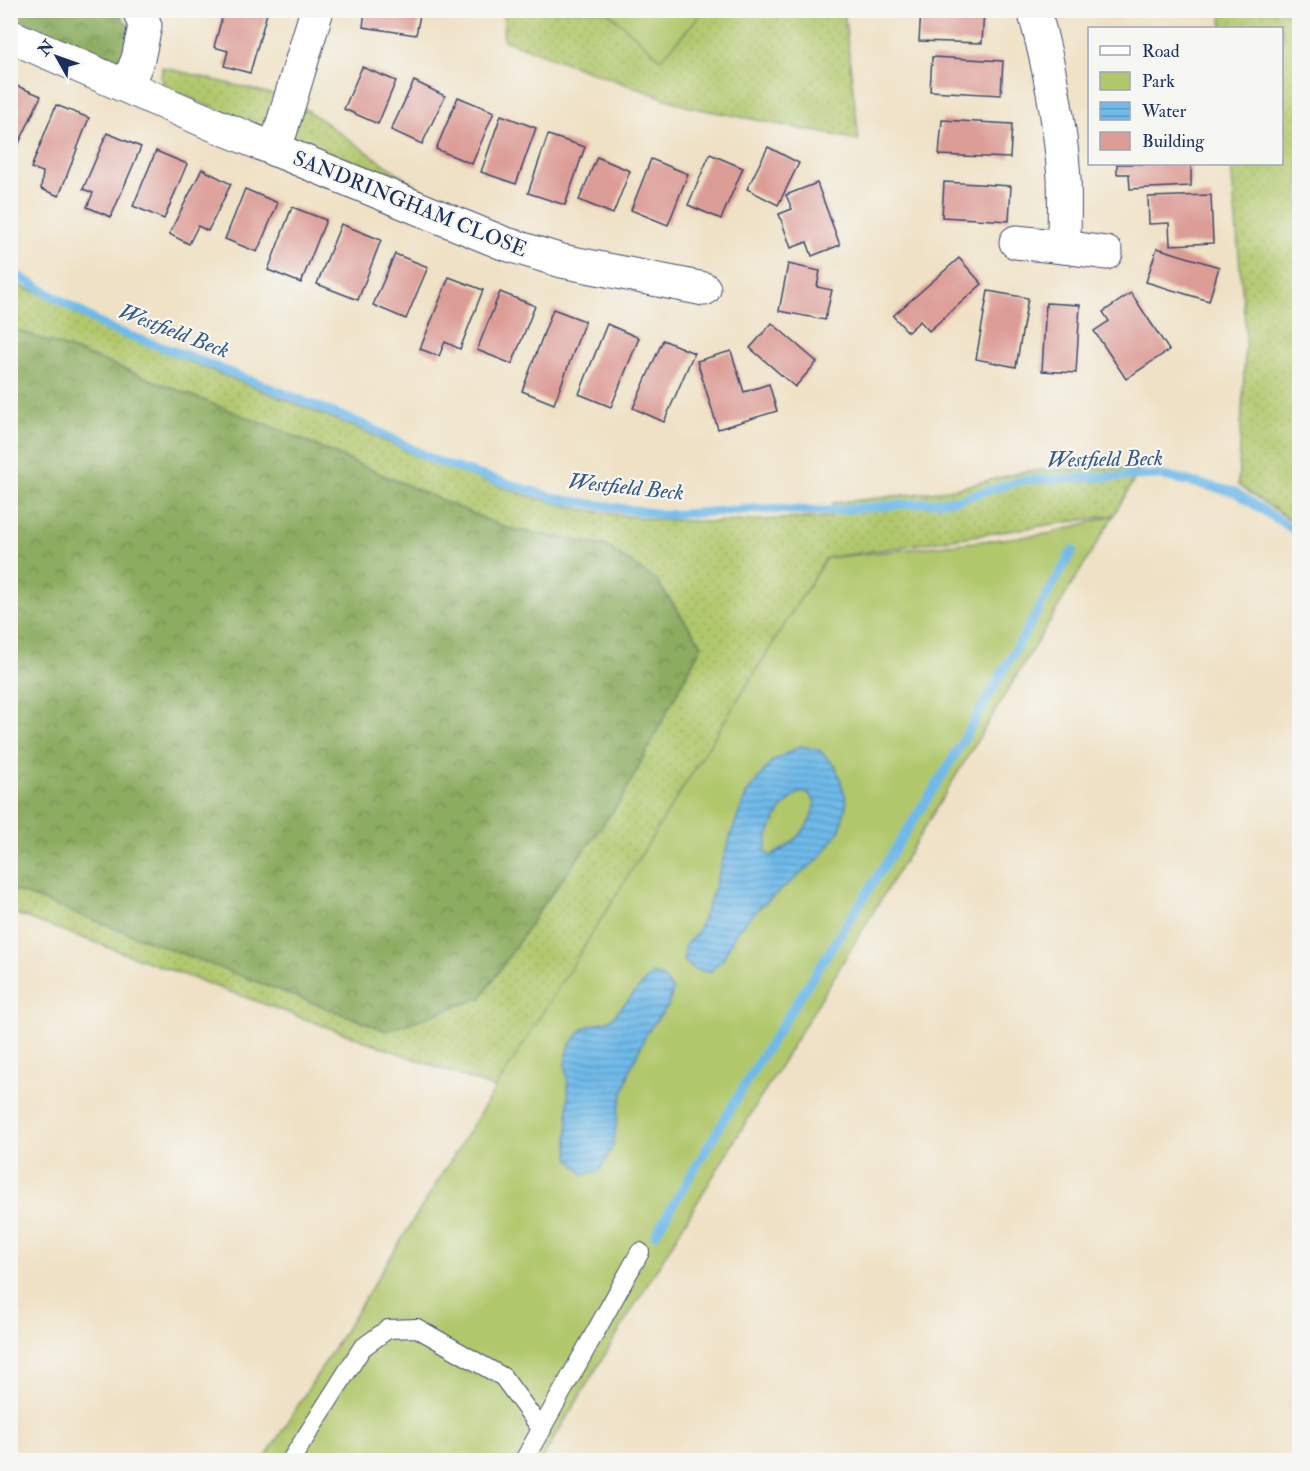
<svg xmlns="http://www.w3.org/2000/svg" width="1310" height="1471" font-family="'IM FELL Double Pica',serif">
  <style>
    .grass { fill: url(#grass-dots); stroke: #667b65; stroke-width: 1.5 }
    .forest { fill: url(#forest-crowns); stroke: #546e5f; stroke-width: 1.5 }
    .park { fill: #b1c76c; stroke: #667b65; stroke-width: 1.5 }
    .water { fill: url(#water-rules); stroke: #4674a4; stroke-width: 1.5; fill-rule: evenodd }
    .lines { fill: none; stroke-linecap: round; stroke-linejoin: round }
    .stream { stroke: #70bae9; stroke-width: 9 }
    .building { fill: #dd9d97 }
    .service-casing { stroke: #3b4a6d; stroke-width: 20 }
    .minor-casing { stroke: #3b4a6d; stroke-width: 35 }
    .service { stroke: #fff; stroke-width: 18 }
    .minor { stroke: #fff; stroke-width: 33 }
    .labels { text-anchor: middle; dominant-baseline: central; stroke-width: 4.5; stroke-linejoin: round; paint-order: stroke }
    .street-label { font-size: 21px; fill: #1b2f5e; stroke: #f6f6f2 }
    .water-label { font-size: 22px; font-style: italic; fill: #355988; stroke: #f6f6f2 }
  </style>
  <defs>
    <pattern id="grass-dots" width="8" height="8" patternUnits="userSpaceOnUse" patternTransform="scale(1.5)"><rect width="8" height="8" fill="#b1c76c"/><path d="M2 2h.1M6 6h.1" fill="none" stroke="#98ab60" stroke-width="1.8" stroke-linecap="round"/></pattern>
    <pattern id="forest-crowns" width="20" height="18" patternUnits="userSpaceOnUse" patternTransform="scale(1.5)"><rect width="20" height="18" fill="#8cac60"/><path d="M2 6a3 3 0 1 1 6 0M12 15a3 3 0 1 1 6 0" fill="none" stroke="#728c52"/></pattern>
    <pattern id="water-rules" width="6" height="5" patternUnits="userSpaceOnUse" patternTransform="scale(1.5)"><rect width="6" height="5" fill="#70bae9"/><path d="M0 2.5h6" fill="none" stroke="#5b98c0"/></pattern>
  </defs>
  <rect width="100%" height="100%" fill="#f6f6f2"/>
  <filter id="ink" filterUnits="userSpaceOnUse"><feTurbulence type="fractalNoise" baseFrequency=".0167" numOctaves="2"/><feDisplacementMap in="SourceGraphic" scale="12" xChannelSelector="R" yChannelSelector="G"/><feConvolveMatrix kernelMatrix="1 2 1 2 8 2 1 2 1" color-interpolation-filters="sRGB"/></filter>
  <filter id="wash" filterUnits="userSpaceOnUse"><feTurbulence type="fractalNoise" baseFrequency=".008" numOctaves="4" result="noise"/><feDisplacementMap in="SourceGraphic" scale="24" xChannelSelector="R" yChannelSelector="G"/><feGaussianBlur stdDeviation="1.35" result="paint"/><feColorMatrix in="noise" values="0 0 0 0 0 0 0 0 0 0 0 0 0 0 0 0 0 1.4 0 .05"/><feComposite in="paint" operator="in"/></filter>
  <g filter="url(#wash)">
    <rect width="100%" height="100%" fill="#efe1c5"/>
    <g class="grass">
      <path d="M504 11H844L859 140 689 107 503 40Z"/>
      <path d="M1221 11H1299V526L1238 485 1246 335 1231 164H1282V28H1222Z"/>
      <path d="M162 67 291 99 451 210 169 89 161 80Z"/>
      <path d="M11 282 44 295 92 323 367 432 418 457 528 496 581 509 650 519 712 522 831 517 833 503 949 490 1026 471 1094 468H1141L1114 515 826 558 497 1089 11 912V889L481 998 541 908 621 800 702 645 656 580 606 546 506 528 282 431 101 360 11 328Z"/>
    </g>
    <g class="forest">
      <path d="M11 11H115L133 29 132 45 117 61 92 57 11 22Z"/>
      <path d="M11 328 101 360 282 431 506 528 606 546 656 580 702 645 621 800 541 908 481 998 387 1031 11 889Z"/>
    </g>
    <g class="park">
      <path d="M607 11H704L661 59Z"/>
      <path d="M1114 515 541 1460H264L826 558 1048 534Z"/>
    </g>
    <g class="water">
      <path d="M801 746 819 750 836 767 847 801 840 830 820 858 759 908 736 932 723 959 710 972 694 969 684 961 685 945 697 933 711 898 732 831 747 793 772 761ZM799 793H808L815 802C813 827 792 845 771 856L765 852C768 829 779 806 799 793Z"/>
      <path d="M651 975 661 976 673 990 668 1006 648 1031 630 1070 619 1107 613 1146 600 1170 584 1175 570 1159 568 1145V1086L565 1063 570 1044 584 1028 610 1020Z"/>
    </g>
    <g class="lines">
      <g class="stream">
        <path d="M10 275 20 277 110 329 188 356 362 424 438 462 558 499 667 515 754 509 827 511 956 500 1024 480 1160 475 1235 492 1300 534"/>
        <path d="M655 1235 762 1056 947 768 1073 550"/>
      </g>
    </g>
    <g id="blocks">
      <g class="building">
        <path d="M224 10H268L250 73 224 66 228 51 214 47Z"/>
        <path d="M365 10H421L416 35 363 27Z"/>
        <path d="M921 10H984L982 43 919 41Z"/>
        <path d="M932 57 1003 61 1001 95 930 91Z"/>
        <path d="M362 67 396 81 378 124 344 109Z"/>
        <path d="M414 81 445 96 422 144 391 130Z"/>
        <path d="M10 83 41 96 15 152 10 150Z"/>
        <path d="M458 97 494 112 472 164 436 149Z"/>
        <path d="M56 105 89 118 59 196 41 189 43 172 31 168Z"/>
        <path d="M501 115 536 128 516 184 481 172Z"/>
        <path d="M942 120 1012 124 1010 158 939 155Z"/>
        <path d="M107 133 141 147 111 217 87 207 93 193 83 189Z"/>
        <path d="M548 135 585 147 565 205 528 193Z"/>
        <path d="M768 147 799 163 778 205 747 189Z"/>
        <path d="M156 151 187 164 164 219 133 206Z"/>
        <path d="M710 154 743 168 721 219 688 205Z"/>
        <path d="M597 157 630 171 613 214 579 200Z"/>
        <path d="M651 159 688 174 668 225 631 210Z"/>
        <path d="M1117 164H1191V186L1130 189 1129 174H1117Z"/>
        <path d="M202 169 231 184 208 231 198 226 189 244 169 234Z"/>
        <path d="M944 182 1011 186 1009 221 942 217Z"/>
        <path d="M817 183 840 245 812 256 807 242 791 248 779 214 792 209 786 195Z"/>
        <path d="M245 189 278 203 257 252 225 239Z"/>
        <path d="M1211 195 1213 243 1170 245 1169 223 1149 224 1148 197Z"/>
        <path d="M292 207 326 220 301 283 268 270Z"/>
        <path d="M341 224 381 240 358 300 317 284Z"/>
        <path d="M1157 248 1219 267 1209 301 1146 282Z"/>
        <path d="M395 254 428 267 406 319 373 305Z"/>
        <path d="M959 258 982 284 929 331 920 321 908 332 893 316Z"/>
        <path d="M788 264 820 271 817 287 832 290 825 320 779 311Z"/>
        <path d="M449 277 483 290 460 349 445 342 439 356 420 349Z"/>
        <path d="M988 291 1028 298 1016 367 976 359Z"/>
        <path d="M500 292 535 306 512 364 477 350Z"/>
        <path d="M1131 293 1169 350 1126 379 1094 331 1109 321 1103 312Z"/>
        <path d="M1046 303 1080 305 1076 373 1042 371Z"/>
        <path d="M553 309 585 321 554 404 522 391Z"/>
        <path d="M772 323 817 362 795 387 750 348Z"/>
        <path d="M607 324 639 338 611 407 579 394Z"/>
        <path d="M663 340 694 353 664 422 633 408Z"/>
        <path d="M731 351 744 392 769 384 777 411 718 429 697 361Z"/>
      </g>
    </g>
  </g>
  <g filter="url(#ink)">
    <use href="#blocks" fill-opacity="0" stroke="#3b4a6d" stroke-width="1.5"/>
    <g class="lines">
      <defs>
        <g id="service">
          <path d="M291 1460 362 1348 388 1329 417 1328 503 1377 542 1430"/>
          <path d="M524 1460 640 1252"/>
        </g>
        <g id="minor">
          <path d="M10 36 208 122 503 243 562 261 704 289"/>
          <path d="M127 86 138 59 145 26 139 10"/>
          <path d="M275 150 317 10"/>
          <path d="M1016 242 1064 247C1064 224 1065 201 1064 178 1060 122 1049 64 1034 10"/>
          <path d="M1064 247 1106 253"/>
        </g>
      </defs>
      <use href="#service" class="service-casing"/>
      <use href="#minor" class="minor-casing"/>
      <use href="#service" class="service"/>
      <use href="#minor" class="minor"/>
    </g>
  </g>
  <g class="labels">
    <g class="street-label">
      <text transform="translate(410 204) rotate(22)">SANDRINGHAM CLOSE</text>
    </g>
    <g class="water-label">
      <text transform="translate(174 331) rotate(21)">Westfield Beck</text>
      <text transform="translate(1105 459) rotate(-1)">Westfield Beck</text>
      <text transform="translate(626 487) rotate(6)">Westfield Beck</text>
    </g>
  </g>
  <rect width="1310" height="1471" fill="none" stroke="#f6f6f2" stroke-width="36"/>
  <rect x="1088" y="27" width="195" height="138" fill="#f6f6f2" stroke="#9ea6b7" stroke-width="1.5"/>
  <rect x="1100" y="46" width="30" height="9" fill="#ffffff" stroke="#9ea6b7" stroke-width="1.5"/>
  <text x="1142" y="57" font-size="18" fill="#1b2f5e">Road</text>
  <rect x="1100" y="72" width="30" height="18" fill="#b1c76c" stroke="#9ea6b7" stroke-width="1.5"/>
  <text x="1142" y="87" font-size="18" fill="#1b2f5e">Park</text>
  <rect x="1100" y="102" width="30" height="18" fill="url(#water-rules)" stroke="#9ea6b7" stroke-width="1.5"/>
  <text x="1142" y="117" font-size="18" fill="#1b2f5e">Water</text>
  <rect x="1100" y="132" width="30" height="18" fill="#dd9d97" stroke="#9ea6b7" stroke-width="1.5"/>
  <text x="1142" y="147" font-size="18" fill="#1b2f5e">Building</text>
  <g transform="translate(57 57) rotate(310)" stroke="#f6f6f2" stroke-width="4.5" paint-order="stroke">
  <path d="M0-4.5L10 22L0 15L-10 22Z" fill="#1b2f5e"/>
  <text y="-9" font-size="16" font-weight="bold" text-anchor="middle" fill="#1b2f5e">N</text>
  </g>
</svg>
